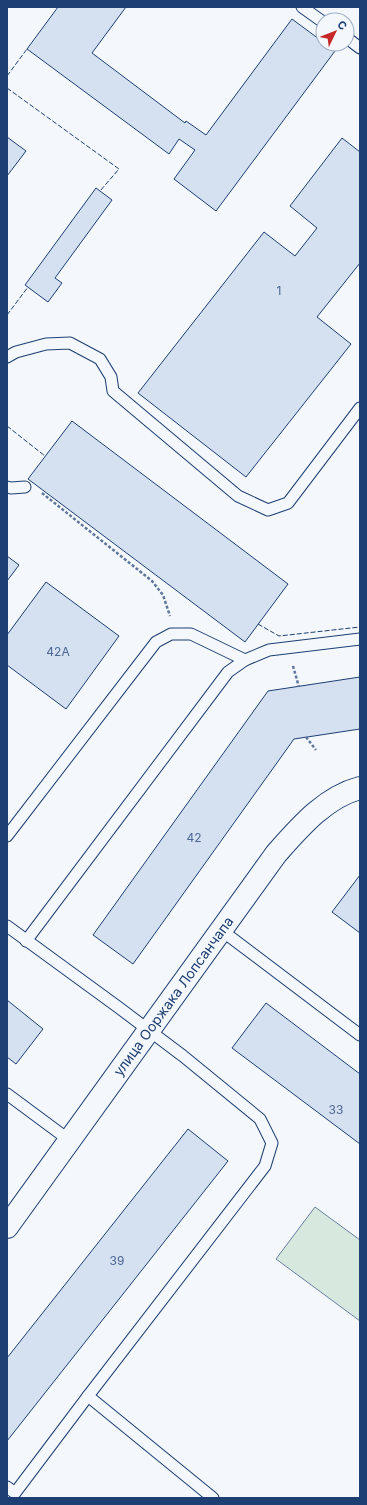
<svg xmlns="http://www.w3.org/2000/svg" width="367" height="1505" font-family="Inter,sans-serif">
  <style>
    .green { fill: #d7e8df; stroke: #687fa3 }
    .building { fill: #d5e0f0; stroke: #1d3f73 }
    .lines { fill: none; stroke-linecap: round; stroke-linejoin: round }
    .service-casing { stroke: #1d3f73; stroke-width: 13 }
    .tertiary-casing { stroke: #1d3f73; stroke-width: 24 }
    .path { stroke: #5e769c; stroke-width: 2.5; stroke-dasharray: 3 2; stroke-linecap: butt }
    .service { stroke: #f4f7fb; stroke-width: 11 }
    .tertiary { stroke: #f4f7fb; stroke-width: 22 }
    .fence { stroke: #1d3f73; stroke-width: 1; stroke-dasharray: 5 2; stroke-linecap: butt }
    .labels { text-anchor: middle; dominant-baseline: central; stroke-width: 3; stroke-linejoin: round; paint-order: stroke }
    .number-label { font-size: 12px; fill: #4b6792 }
    .street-label { font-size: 14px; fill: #1d3f73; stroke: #f4f7fb }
  </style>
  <rect width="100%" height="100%" fill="#f4f7fb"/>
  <path class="green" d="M315 1207 360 1240V1321L276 1259Z"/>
  <g class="building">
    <path d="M58 7H126L92 53 185 123 186 121 206 135 292 19 323 42V44H326L335 51 216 211 174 179 195 150 179 139 169 154 27 49Z"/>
    <path d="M7 137 26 151 7 176Z"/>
    <path d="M342 138 360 152V263L317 317 351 344 246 477 138 393 264 232 295 256 317 228 290 206Z"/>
    <path d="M96 188 112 200 55 278 62 283 48 302 25 285Z"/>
    <path d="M72 421 288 584 245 642 28 479Z"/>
    <path d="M7 556 19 565 7 581Z"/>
    <path d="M46 582 119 636 66 709 7 665V635Z"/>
    <path d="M360 677V729L294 739 133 964 93 935 268 691Z"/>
    <path d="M360 875V933L332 912Z"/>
    <path d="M7 1000 43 1029 16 1064 7 1057Z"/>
    <path d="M266 1003 360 1074V1144L232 1048Z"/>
    <path d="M188 1129 228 1161 7 1441V1358Z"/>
  </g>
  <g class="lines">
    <defs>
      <g id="service">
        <path d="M302 7 323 22"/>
        <path d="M347 38 360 48"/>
        <path d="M7 357 16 352 46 344 70 343 100 359 111 377 113 391 238 496 268 510 288 503 360 408"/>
        <path d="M7 487 11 488 25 487"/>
        <path d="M7 836 156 642 171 634H191L245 660"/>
        <path d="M7 926 118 1007 183 1056 260 1119 272 1143 265 1166 88 1396 15 1493 7 1487"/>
        <path d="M221 930 360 1035"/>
        <path d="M26 941 228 672 245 660 269 650 360 639"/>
        <path d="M7 1094 69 1140"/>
        <path d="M88 1396 213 1498"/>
      </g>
      <path id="tertiary" d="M7 1227 276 854C299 828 325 797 360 788"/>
    </defs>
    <use href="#service" class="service-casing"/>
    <use href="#tertiary" class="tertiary-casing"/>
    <g class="path">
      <path d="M42 493 152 581 163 595 170 616"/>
      <path d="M293 666 299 687"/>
      <path d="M306 737 316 750"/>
    </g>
    <use href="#service" class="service"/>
    <use href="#tertiary" class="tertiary"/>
    <g class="fence">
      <path d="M7 76 27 49"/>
      <path d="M7 88 119 169 100 191"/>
      <path d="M7 315 28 287"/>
      <path d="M7 426 45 456"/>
      <path d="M258 624 279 636 360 627"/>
    </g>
  </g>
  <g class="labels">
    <g class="number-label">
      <text x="279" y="290">1</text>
      <text x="58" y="651">42А</text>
      <text x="194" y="837">42</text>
      <text x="336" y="1109">33</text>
      <text x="117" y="1260">39</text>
    </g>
    <g class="street-label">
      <text transform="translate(173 996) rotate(-54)">улица Ооржака Лопсанчапа</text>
    </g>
  </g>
  <rect width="367" height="1505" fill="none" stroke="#1d3f73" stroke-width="16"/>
  <g transform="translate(335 32) rotate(47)"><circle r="19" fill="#f4f7fb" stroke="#9eadc5"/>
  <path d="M0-3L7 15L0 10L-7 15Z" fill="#c62828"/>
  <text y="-6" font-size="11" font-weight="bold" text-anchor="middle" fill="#1d3f73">С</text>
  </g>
</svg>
